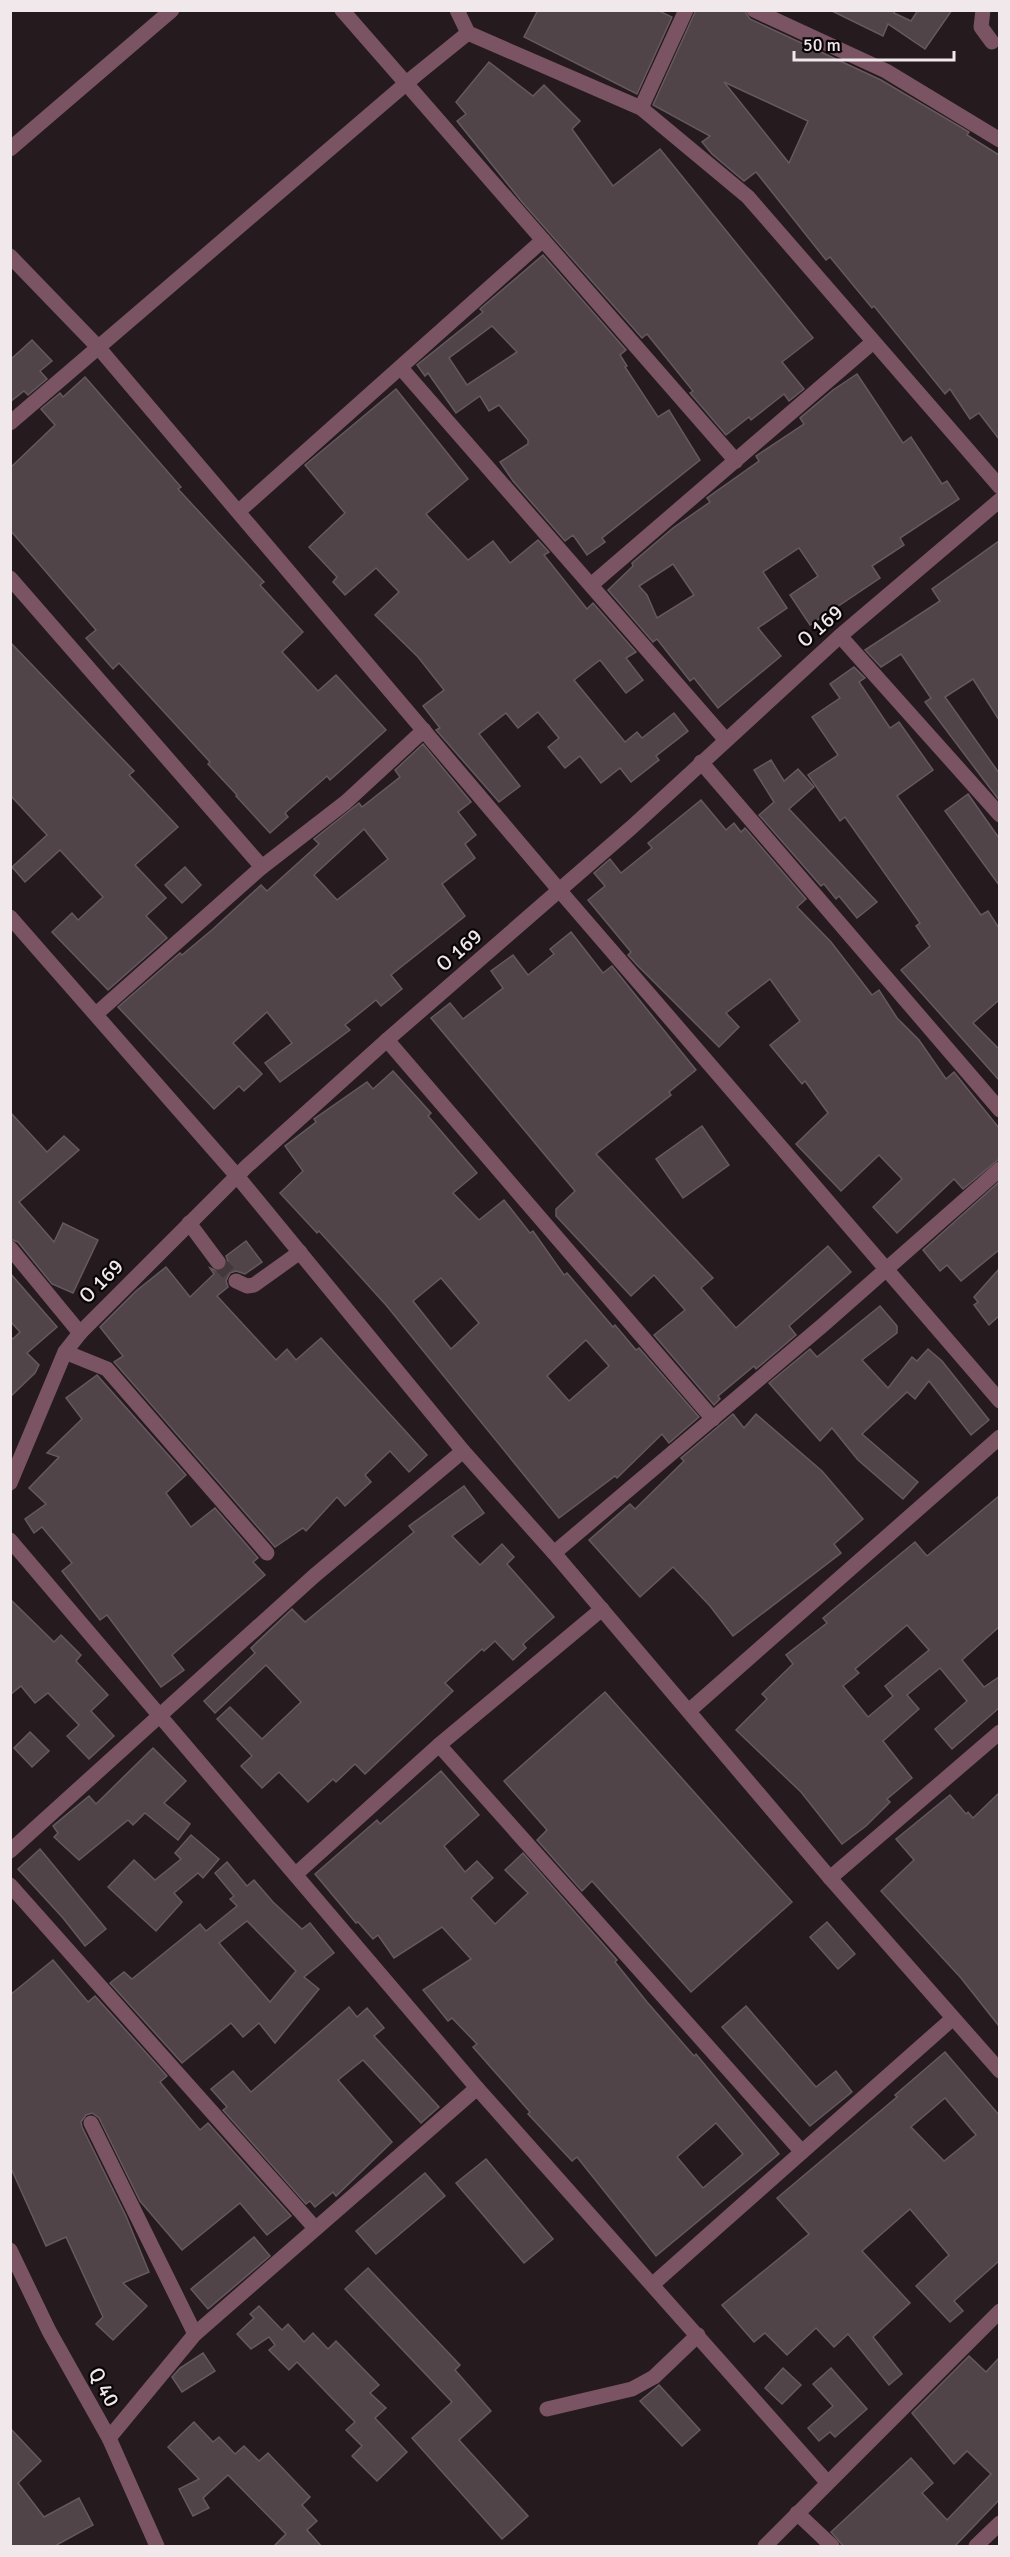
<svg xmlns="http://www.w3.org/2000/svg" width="1010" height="2557" font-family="Signika,sans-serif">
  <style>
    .building { fill: #514449; stroke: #66595e; stroke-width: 1.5; fill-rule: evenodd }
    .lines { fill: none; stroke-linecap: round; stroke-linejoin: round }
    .minor-tunnel { stroke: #43393d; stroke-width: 15; stroke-dasharray: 15 8; stroke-linecap: butt }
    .minor { stroke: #7a5463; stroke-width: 15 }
    .labels { text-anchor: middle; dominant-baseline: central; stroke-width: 4.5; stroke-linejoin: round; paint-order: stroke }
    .street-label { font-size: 21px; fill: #f0e8eb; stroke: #0a0608 }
  </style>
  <rect width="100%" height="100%" fill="#251a1e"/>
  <g class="building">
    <path d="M538 10H657L672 17 637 94 524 37Z"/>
    <path d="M696 10H744L750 19 881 80 969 132 967 135 999 155V439L979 413 970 419 950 389 945 394 874 306 872 308 830 257 826 260 756 172 744 181 712 154 702 142 710 136 653 105ZM724 82 808 121 789 163Z"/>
    <path d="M830 10H895L894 13 911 21 918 10H952L925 49 888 24 883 36Z"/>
    <path d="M489 62 533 96 544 85 580 121 572 129 613 186 660 149 813 338 782 362 804 389 789 401 784 394 751 420 749 417 726 435 690 393 693 391 647 334 642 338 522 202 457 121 466 114 456 102Z"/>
    <path d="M543 255 626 350 620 355 627 366 625 367 658 417 669 410 700 460 602 538 605 542 587 555 573 535 565 541 513 481 500 462 528 444V440L499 405 489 411 480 396 456 413 428 373 425 376 417 365 483 312 480 309ZM492 326 517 352 467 385 449 358Z"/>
    <path d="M32 340 52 361 40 371 47 379 28 395 24 391 10 402V360Z"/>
    <path d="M857 374 903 443 911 437 942 484 947 481 959 499 900 538 904 545 872 566 880 578 810 625 790 595 818 576 799 548 763 572 787 608 758 628 781 656 718 708 694 678 690 681 657 639 653 642 608 590 633 566 632 563 673 528 710 502 707 498 759 461 756 456 804 424 800 418 833 390ZM673 564 694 595 657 618 647 595 639 586Z"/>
    <path d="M85 377 181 487 178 489 264 582 260 585 303 632 282 652 318 691 336 675 386 730 330 780 327 776 285 813 288 817 270 833 236 796 237 795 208 764 210 762 119 663 113 669 86 638 96 630 10 530V468L55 425 41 409 60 393 63 397Z"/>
    <path d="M396 389 468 479 426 514 468 560 493 541 510 563 538 540 549 552 544 555 587 609 593 603 636 652 626 658 643 680 626 693 600 660 574 680 625 742 637 732 642 738 674 713 688 731 656 756 659 760 631 782 620 768 601 783 580 756 565 768 548 747 559 738 538 712 518 728 506 713 479 734 520 786 499 802 436 730 440 728 423 706 444 690 418 657 375 615 399 592 376 568 345 595 333 582 337 577 309 547 345 513 305 465Z"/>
    <path d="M999 541V720L973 679 945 697 999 773V800L925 702 931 698 901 654 881 667 865 650 940 601 932 589Z"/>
    <path d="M10 642 134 771 129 775 178 827 135 865 166 898 146 916 167 938 108 990 52 932 72 913 78 920 103 897 60 850 25 882 12 867 47 835 10 795Z"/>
    <path d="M854 667 865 678 859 682 890 728 899 722 933 770 897 796 981 915 988 911 999 928V1000L973 1023 999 1049V1080L901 970 930 946 916 926 920 923 845 817 840 821 808 775 838 755 812 717 840 698 830 684Z"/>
    <path d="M423 744 471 802 458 812 476 835 465 844 475 858 442 884 465 916 391 975 402 989 381 1006 376 1000 345 1025 350 1030 280 1082 265 1063 292 1043 267 1012 233 1043 262 1074 244 1091 239 1086 214 1109 118 1007 180 953 182 955 213 929 261 885 267 891 319 844 314 839 359 803 362 807 400 777 395 770ZM364 829 388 859 337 900 314 875Z"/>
    <path d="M771 760 784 781 798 769 814 787 789 809 877 902 857 918 839 896 836 899 824 884 821 886 759 815 774 802 754 770Z"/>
    <path d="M968 794 999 838V885L945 811Z"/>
    <path d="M701 800 726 830 734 823 741 832 745 828 806 899 797 907 831 942 872 995 879 990 897 1018 919 1040 946 1079 954 1072 999 1128V1159L963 1189 954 1179 897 1233 873 1207 902 1179 879 1155 841 1191 796 1144 828 1113 805 1081 802 1084 770 1045 800 1021 770 979 726 1013 739 1027 719 1047 637 965 628 955 631 952 588 900 605 886 594 873 610 859 621 873 652 848 648 843Z"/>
    <path d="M185 867 201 885 182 903 165 885Z"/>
    <path d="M571 932 603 973 612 966 696 1070 669 1092 671 1095 596 1154 713 1278 701 1288 736 1328 828 1246 851 1272 789 1326 796 1335 756 1369 754 1366 718 1396 720 1399 714 1405 654 1335 685 1310 654 1275 631 1296 556 1216V1209L575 1191 431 1018 450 1003 463 1019 503 988 491 971 513 955 528 975 554 954 550 949Z"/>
    <path d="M393 1071 431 1113 428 1116 477 1173 453 1193 479 1220 504 1200 530 1233 533 1231 564 1275 567 1273 613 1327 615 1325 636 1350 639 1348 699 1417 669 1443 662 1434 617 1478 615 1476 559 1518 386 1305 319 1231 317 1233 280 1193 303 1171 285 1146 316 1122 314 1119 367 1082 373 1089ZM441 1278 479 1323 451 1349 413 1301ZM586 1340 609 1366 569 1401 547 1376Z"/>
    <path d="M10 1112 47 1152 64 1136 79 1150 19 1202 54 1242 63 1223 98 1240 73 1293 52 1284 18 1242 10 1239Z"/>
    <path d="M702 1126 729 1165 683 1198 656 1159Z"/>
    <path d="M999 1182V1250L961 1281 947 1265 940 1271 923 1250Z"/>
    <path d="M246 1241 262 1262 245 1274 236 1271 230 1273 226 1281 228 1287 217 1296 276 1360 287 1349 296 1360 321 1338 427 1455 409 1472 390 1451 365 1475 371 1482 345 1506 337 1497 306 1531 303 1528 275 1547 114 1362 123 1356 100 1327 136 1291 166 1267 190 1297 214 1274 210 1268 219 1272 224 1269 228 1261 226 1256Z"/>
    <path d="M999 1269V1316L989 1325 974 1305 978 1302 974 1297Z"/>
    <path d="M10 1273 57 1327 27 1353 39 1365 35 1373 10 1397V1336L13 1339 20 1332 10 1321Z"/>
    <path d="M880 1306 897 1326V1333L862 1360 888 1388 912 1357 917 1361 928 1349 942 1361 989 1420 971 1435 929 1381 915 1399 907 1392 862 1434 918 1482 903 1499 858 1460 832 1428 820 1441 769 1383 810 1349 817 1357Z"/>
    <path d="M97 1375 186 1475 166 1493 191 1527 215 1508 258 1558 253 1562 265 1575 172 1655 184 1670 161 1687 107 1615 100 1620 62 1571 72 1563 42 1527 34 1533 25 1519 46 1504 29 1488 59 1457 47 1453 82 1419 66 1398Z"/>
    <path d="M733 1414 744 1428 756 1414 822 1471 863 1519 834 1544 841 1553 733 1636 710 1606 673 1567 640 1597 589 1540 630 1504 635 1509 684 1461 681 1458Z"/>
    <path d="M464 1486 484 1513 452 1536 480 1565 502 1544 514 1557 507 1564 554 1617 523 1644 526 1648 513 1660 495 1641 484 1651 482 1649 445 1683 453 1691 365 1774 355 1764 336 1782 333 1779 308 1802 279 1772 262 1788 241 1766 252 1756 217 1719 230 1707 262 1739 301 1702 266 1665 215 1713 204 1701 255 1653 251 1648 292 1609 305 1622 414 1532 409 1526Z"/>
    <path d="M999 1496V1627L962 1660 984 1687 999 1677V1708L952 1749 935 1729 967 1701 940 1668 907 1695 919 1709 883 1741 912 1778 887 1799 890 1802 866 1826 842 1844 801 1792 736 1730 767 1699 762 1694 793 1664 786 1655 827 1623 823 1618 915 1542 927 1556ZM907 1625 929 1650 885 1686 893 1696 868 1717 843 1686 859 1673 855 1669Z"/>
    <path d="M10 1599 54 1642 61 1635 81 1655 76 1661 108 1695 91 1711 114 1736 89 1759 67 1736 79 1725 48 1693 35 1703 21 1686 10 1695Z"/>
    <path d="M605 1692 792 1902 691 1992 592 1881 582 1891 537 1840 547 1830 504 1781Z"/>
    <path d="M30 1732 49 1751 32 1767 14 1748Z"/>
    <path d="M153 1748 186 1781 164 1803 190 1824 178 1840 145 1813 133 1825 128 1820 79 1860 54 1837 58 1833 53 1826 89 1796 96 1804Z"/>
    <path d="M441 1771 479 1815 444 1846 465 1872 477 1861 493 1878 471 1898 495 1924 528 1893 505 1870 523 1853 617 1960 615 1962 647 2002 694 2056 696 2054 779 2154 656 2256 577 2157 572 2161 528 2114 530 2112 473 2047 477 2044 452 2018 448 2021 423 1990 471 1959 442 1927 394 1958 378 1935 373 1939 358 1922 356 1923 315 1874 377 1820 380 1824ZM716 2123 743 2154 703 2188 677 2157Z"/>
    <path d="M999 1793V2026L961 1978 881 1891 914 1860 896 1839 950 1795 966 1814 968 1812 973 1818Z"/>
    <path d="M191 1835 219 1859 203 1878 198 1873 174 1893 182 1902 156 1931 108 1887 134 1860 155 1880 181 1859 175 1853Z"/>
    <path d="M40 1849 106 1929 85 1946 63 1918 18 1869Z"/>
    <path d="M227 1862 247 1886 254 1880 273 1902 302 1929 310 1923 334 1953 304 1977 319 1989 275 2043 259 2023 243 2037 231 2023 182 2063 110 1983 124 1972 132 1979 200 1924 206 1931 237 1906 230 1899 234 1896 215 1873ZM247 1921 296 1971 270 2002 219 1943Z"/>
    <path d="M827 1922 855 1954 838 1969 810 1937Z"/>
    <path d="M53 1960 88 2002 95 1996 167 2076 160 2082 200 2130 208 2123 291 2216 267 2235 240 2203 182 2250 140 2201 99 2118 92 2113 86 2115 81 2122 82 2127 126 2216 149 2272 123 2283 147 2306 113 2340 96 2324 103 2317 66 2237 46 2246 10 2166V1995Z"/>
    <path d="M746 2006 816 2087 836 2071 852 2092 810 2126 722 2027Z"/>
    <path d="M349 2007 357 2017 367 2008 384 2028 374 2036 439 2107 421 2123 363 2060 338 2080 392 2142 336 2196 333 2192 315 2207 310 2201 306 2204 223 2110 227 2107 211 2089 233 2071 251 2092Z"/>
    <path d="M945 2052 999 2115V2261L954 2301 963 2311 950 2322 916 2286 949 2255 910 2209 862 2251 910 2303 873 2337 902 2374 889 2385 848 2334 834 2347 816 2328 787 2355 765 2333 754 2342 722 2305 809 2234 777 2198 897 2097 895 2095ZM945 2098 976 2135 944 2161 911 2127Z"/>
    <path d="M486 2159 553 2239 524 2263 456 2183Z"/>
    <path d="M425 2173 445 2196 376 2254 356 2231Z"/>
    <path d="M254 2237 270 2256 208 2309 191 2289Z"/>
    <path d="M368 2268 460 2365 455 2370 491 2411 459 2440 528 2516 502 2539 412 2438 452 2402 345 2289Z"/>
    <path d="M259 2306 282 2330 288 2324 304 2342 313 2333 328 2349 336 2341 379 2385 370 2393 386 2408 375 2418 407 2452 377 2481 352 2456 362 2446 346 2430 355 2422 297 2362 289 2370 269 2350 275 2345 269 2337 251 2349 237 2334 254 2318 250 2314Z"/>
    <path d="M203 2353 215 2371 182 2392 172 2377 180 2368Z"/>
    <path d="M969 2356 986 2372 999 2358V2500L954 2547H844L831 2532 911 2458 933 2483 922 2493 947 2520 991 2474 967 2451 954 2464 912 2413Z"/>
    <path d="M783 2368 801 2385 782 2404 765 2388Z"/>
    <path d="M831 2368 867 2409 835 2437 830 2432 819 2441 808 2428 833 2406 813 2384Z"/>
    <path d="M659 2385 700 2430 682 2446 640 2401Z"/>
    <path d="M194 2422 213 2442 219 2437 235 2454 244 2446 259 2461 268 2453 310 2497 302 2505 317 2521 307 2530 322 2547H273L286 2534 228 2475 203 2498 209 2508 193 2516 179 2489 199 2479 168 2447Z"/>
    <path d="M10 2428 41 2461 18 2483 44 2517 79 2498 93 2525 53 2547H10Z"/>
  </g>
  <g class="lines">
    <path class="minor-tunnel" d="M218 1262 236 1281"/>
    <g class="minor">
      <path d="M342 10 736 461"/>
      <path d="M457 10 468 33 641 108 748 197 1000 487"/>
      <path d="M754 10 886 71 1000 140"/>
      <path d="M983 10 981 27 992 42"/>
      <path d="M641 108 686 10"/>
      <path d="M10 149 172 10"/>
      <path d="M10 256 98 347 560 891 1000 1401"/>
      <path d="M401 368 725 739"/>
      <path d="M10 423 416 75 468 33"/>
      <path d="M239 511 543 240"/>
      <path d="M10 578 262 867"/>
      <path d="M591 585 873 342"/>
      <path d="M840 636 1000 815"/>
      <path d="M701 762 1000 1110"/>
      <path d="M10 917 237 1176 463 1451 554 1553 830 1878 1000 2071"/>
      <path d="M96 1014 262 867 346 802 424 730"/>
      <path d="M387 1040 713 1419"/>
      <path d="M189 1223 218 1262"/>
      <path d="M10 1248 80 1333"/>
      <path d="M236 1281 247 1286 254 1285 300 1252"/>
      <path d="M65 1352 107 1369 267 1553"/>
      <path d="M10 1483 65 1352 80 1333 246 1167 387 1040 632 827 840 636 1000 500"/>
      <path d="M10 1540 477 2088 827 2482"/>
      <path d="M554 1553 823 1325 1000 1169"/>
      <path d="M690 1710 1000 1437"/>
      <path d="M439 1745 802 2152"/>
      <path d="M10 1851 314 1576 463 1451"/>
      <path d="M296 1874 439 1745 602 1609"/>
      <path d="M830 1878 1000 1732"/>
      <path d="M10 1885 315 2228"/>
      <path d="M91 2123 195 2334"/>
      <path d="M10 2250 49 2331 109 2438 157 2546"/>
      <path d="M653 2284 952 2019"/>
      <path d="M547 2409 632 2389 654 2377 698 2335"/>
      <path d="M109 2438 195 2334 477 2088"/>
      <path d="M797 2513 832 2546"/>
      <path d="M765 2546 1000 2311"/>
      <path d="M976 2546 1000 2523"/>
    </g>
  </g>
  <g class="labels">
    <g class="street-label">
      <text transform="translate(820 626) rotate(-41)">O 169</text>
      <text transform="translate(459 950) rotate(-41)">O 169</text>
      <text transform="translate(101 1281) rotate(-45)">O 169</text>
      <text transform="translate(104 2387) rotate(61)">Q 40</text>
    </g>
  </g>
  <rect width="1010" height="2557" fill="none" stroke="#f0e8eb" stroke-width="24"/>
  <path d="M794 51v9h160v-9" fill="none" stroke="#f0e8eb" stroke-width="3"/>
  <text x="803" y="51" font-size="18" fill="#f0e8eb" stroke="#0a0608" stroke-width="4.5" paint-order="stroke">50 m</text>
</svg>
